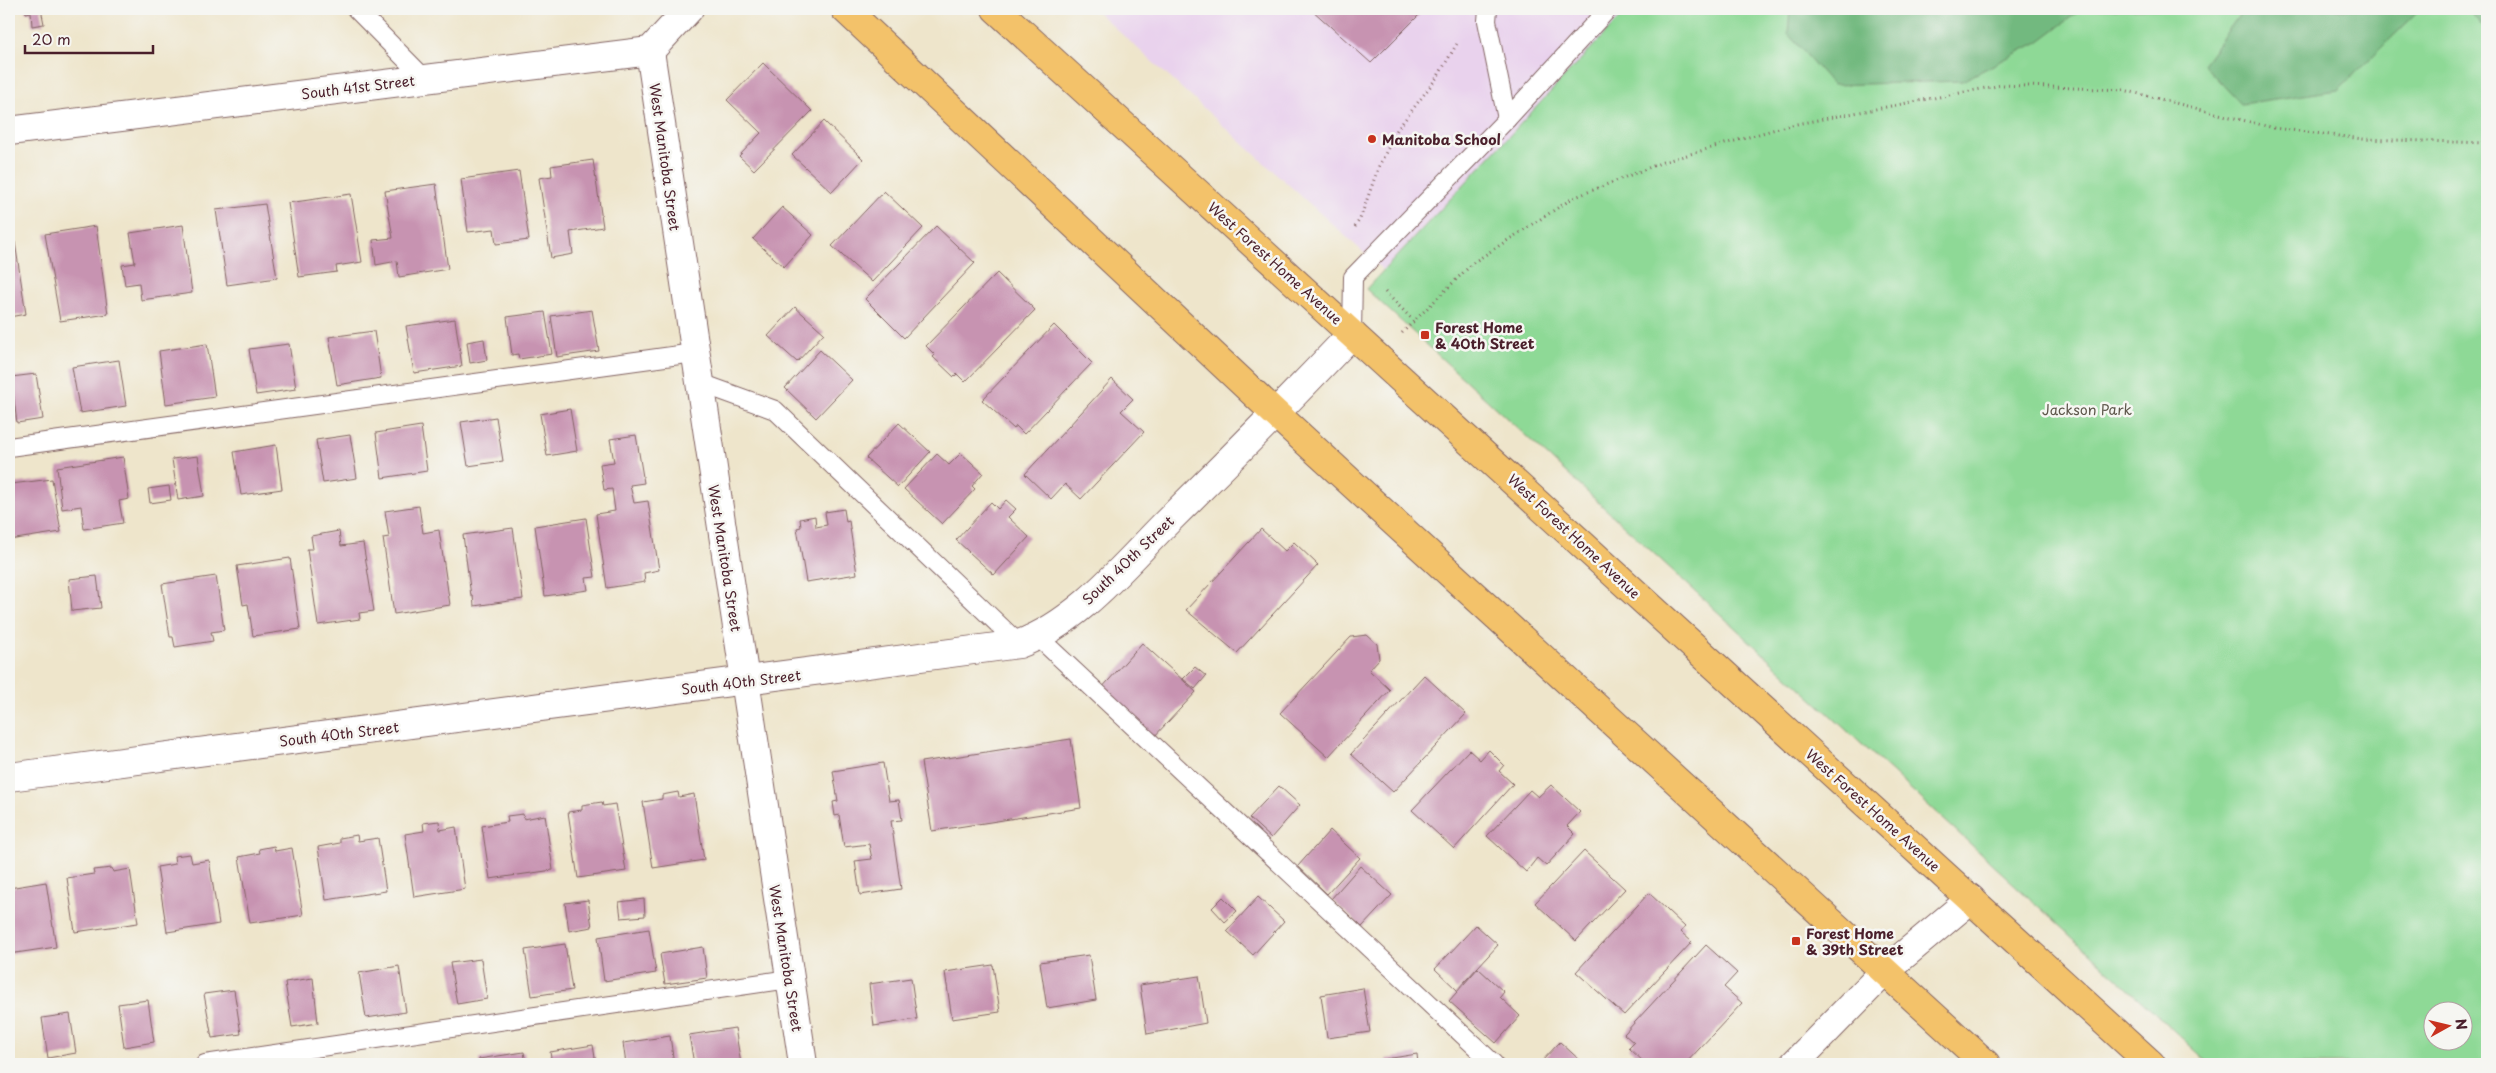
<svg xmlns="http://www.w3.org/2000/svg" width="2496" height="1073" font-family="'Playpen Sans',sans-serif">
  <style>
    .built { fill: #e9d2ed }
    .green { fill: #8ed996; stroke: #6c7c60; fill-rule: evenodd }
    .forest { fill: #72b97f; stroke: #5e6c55 }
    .building { fill: #c793b1 }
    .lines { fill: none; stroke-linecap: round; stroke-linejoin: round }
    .lane-casing { stroke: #836463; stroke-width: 20 }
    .street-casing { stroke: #836463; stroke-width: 30 }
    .primary-casing { stroke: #836463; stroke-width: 30 }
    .path { stroke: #836463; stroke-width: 3; stroke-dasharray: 1 4; stroke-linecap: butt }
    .lane { stroke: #fff; stroke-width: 18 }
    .street { stroke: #fff; stroke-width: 28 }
    .primary { stroke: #f3c26a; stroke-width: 28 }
    .poi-dot { fill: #c8321e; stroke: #f6f6f2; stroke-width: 2 }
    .labels { text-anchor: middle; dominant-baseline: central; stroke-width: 5; stroke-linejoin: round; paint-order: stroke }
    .street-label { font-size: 14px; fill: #4a1f2b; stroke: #f6f6f2 }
    .poi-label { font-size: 14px; font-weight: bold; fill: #4a1f2b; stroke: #f6f6f2; text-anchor: start }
    .park-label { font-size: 14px; fill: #5e574b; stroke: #f6f6f2 }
  </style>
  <rect width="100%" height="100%" fill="#f6f6f2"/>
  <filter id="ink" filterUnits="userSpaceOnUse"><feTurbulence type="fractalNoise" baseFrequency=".02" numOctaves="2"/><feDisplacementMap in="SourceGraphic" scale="10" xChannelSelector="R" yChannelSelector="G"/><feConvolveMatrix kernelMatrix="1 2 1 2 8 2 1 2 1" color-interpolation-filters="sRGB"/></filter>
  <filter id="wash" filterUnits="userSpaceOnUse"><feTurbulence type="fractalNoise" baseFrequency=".0096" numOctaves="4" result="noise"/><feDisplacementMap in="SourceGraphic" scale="20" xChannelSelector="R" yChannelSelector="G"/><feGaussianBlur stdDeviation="1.12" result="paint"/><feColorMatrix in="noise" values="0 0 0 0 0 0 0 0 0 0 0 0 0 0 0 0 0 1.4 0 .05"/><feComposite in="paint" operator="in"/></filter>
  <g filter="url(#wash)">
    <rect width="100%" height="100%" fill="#eee5cb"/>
    <path class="built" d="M1094 9H1628L1383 270Z"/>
    <path class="green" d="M1628 9H2487V1064H2210L1366 289ZM2434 1010H2464V1040H2434Z"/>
    <g class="forest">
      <path d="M1790 9H2082L2038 42 1962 81 1833 85 1788 34Z"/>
      <path d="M2244 9H2421L2338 90 2241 104 2203 64Z"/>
      <path d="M2468 9H2487V32Z"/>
    </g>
    <g id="blocks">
      <g class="building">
        <path d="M25 9H41L44 24 32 26 31 12 26 13Z"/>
        <path d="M1311 9H1425L1371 63Z"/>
        <path d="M763 63 812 111 754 170 739 156 761 133 727 100Z"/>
        <path d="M824 121 863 159 832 192 792 155Z"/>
        <path d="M593 160 603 227 570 232 573 254 551 258 539 178 552 176 551 166Z"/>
        <path d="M519 171 529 240 496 244 494 229 468 232 461 179Z"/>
        <path d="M436 184 448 269 399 277 397 261 376 265 373 240 393 238 385 191Z"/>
        <path d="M884 191 923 228 872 282 832 246Z"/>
        <path d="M351 194 362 262 336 266 337 272 299 277 288 203Z"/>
        <path d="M265 204 277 278 227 285 216 210Z"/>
        <path d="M782 207 813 235 784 267 753 239Z"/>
        <path d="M183 225 192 293 141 300 139 283 125 285 122 265 135 263 130 233Z"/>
        <path d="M96 226 108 314 60 321 45 234Z"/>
        <path d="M936 226 975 263 904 338 865 299Z"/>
        <path d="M15 242 26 314 9 317V243Z"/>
        <path d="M997 273 1035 310 965 382 957 374 954 377 933 357 935 355 926 346Z"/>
        <path d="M795 307 824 333 797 362 768 336Z"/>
        <path d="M592 310 599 351 557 357 551 316Z"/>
        <path d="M545 312 552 354 519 359 518 354 512 355 507 317Z"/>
        <path d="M455 319 462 366 414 373 406 326Z"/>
        <path d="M1054 325 1092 363 1024 434 1016 426 1014 429 982 400Z"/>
        <path d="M374 331 381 378 337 385 329 337Z"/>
        <path d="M484 339 487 360 470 363 467 342Z"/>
        <path d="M207 344 215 397 166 404 159 351Z"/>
        <path d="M289 344 296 389 256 395 249 349Z"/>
        <path d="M820 350 852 380 816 418 785 388Z"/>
        <path d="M119 360 126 406 80 413 72 367Z"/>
        <path d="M36 374 43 419 17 423 11 377Z"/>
        <path d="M1112 379 1133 399 1121 411 1144 432 1081 499 1065 484 1051 499 1025 474Z"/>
        <path d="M570 409 577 451 547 456 540 414Z"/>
        <path d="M496 417 503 461 468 466 461 422Z"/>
        <path d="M899 423 930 452 898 487 866 458Z"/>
        <path d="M421 426 427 471 382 478 376 433Z"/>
        <path d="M350 435 357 478 323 483 316 440Z"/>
        <path d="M636 435 644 483 630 485 634 503 648 501 659 570 644 573 645 582 607 588 596 514 615 511 612 489 604 490 600 464 614 462 610 439Z"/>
        <path d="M276 445 282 489 241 495 234 452Z"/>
        <path d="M961 453 983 473 972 486 975 489 942 524 904 489 937 454 949 465Z"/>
        <path d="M198 456 204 496 178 500 172 459Z"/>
        <path d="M123 457 129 499 119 501 123 523 84 529 81 506 62 509 57 467Z"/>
        <path d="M9 478 11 484 52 479 61 532 9 540Z"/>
        <path d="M169 486 171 500 150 503 148 489Z"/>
        <path d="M1006 500 1016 509 1008 517 1029 537 994 575 956 540 991 502 998 509Z"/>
        <path d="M419 506 423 533 439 530 450 605 394 614 383 538 389 537 385 511Z"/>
        <path d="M844 509 846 522 849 521 857 574 806 582 797 528 801 527 800 519 815 516 816 527 827 525 825 512Z"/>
        <path d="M586 518 595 577 586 578 588 590 545 596 535 526Z"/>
        <path d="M513 528 523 599 474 606 473 596H471L463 535Z"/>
        <path d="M1261 529 1285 551 1294 542 1318 565 1237 653 1186 610Z"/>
        <path d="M339 531 341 546 363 543 374 611 359 613 360 619 318 625 307 549H313L311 536Z"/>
        <path d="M290 558 300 629 253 636 248 604 243 605 237 566Z"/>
        <path d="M97 576 101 608 72 611 69 579Z"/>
        <path d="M216 576 224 630 211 632 213 641 175 647 173 637H170L162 584Z"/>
        <path d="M1367 635 1377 644 1379 659 1369 670 1390 690 1328 757 1280 713 1351 637Z"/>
        <path d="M1142 643 1196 692 1152 739 1100 690Z"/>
        <path d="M1195 667 1206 676 1195 689 1183 679Z"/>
        <path d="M1424 675 1466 714 1393 792 1351 754Z"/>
        <path d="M1071 739 1081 808 932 831 921 762Z"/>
        <path d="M1469 750 1480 760 1489 750 1504 765 1499 771 1513 784 1454 849 1412 810Z"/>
        <path d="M883 763 889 801 899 800 902 820 891 821 901 889 860 895 855 861 872 859 869 844 844 847 839 815 835 816 833 802 838 801 833 771Z"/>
        <path d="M1551 785 1580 812 1567 826 1575 834 1546 866 1537 858 1526 872 1487 836 1530 790 1538 797Z"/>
        <path d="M1279 786 1300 805 1271 838 1249 818Z"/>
        <path d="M678 792 679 797 694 794 704 860 653 868 643 802 662 799V795Z"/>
        <path d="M602 802 603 806 615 804 626 871 578 878 568 812 582 810V805Z"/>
        <path d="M523 814 524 819 545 815 553 870 490 879 482 826 508 822 507 816Z"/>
        <path d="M439 821 440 830 456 827 465 889 414 897 405 834 424 831 423 823Z"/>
        <path d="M1330 830 1360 858 1327 894 1298 866Z"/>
        <path d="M357 835 358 841 378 838 386 891 326 900 318 847 340 843V838Z"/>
        <path d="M274 846 275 851 292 848 303 915 250 923 239 857 260 853 259 849Z"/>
        <path d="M1584 851 1625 889 1576 941 1535 903Z"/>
        <path d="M190 854 192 863 209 860 219 924 167 932 157 867 175 864 174 856Z"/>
        <path d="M1360 866 1392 895 1362 927 1331 899Z"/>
        <path d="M112 868 113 872 130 869 138 923 75 932 67 878 94 874 93 870Z"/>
        <path d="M46 882 56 947 9 954V888Z"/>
        <path d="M1649 893 1685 927 1681 932 1692 942 1624 1015 1576 972Z"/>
        <path d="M1223 897 1237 911 1225 922 1212 908Z"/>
        <path d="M1258 897 1284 921 1253 955 1227 931Z"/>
        <path d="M644 899 645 916 621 918 619 902Z"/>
        <path d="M588 900 592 927 569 931 565 903Z"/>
        <path d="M1476 925 1498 945 1457 990 1435 969Z"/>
        <path d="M649 929 656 973 604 981 598 937Z"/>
        <path d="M565 944 572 990 532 996 525 950Z"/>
        <path d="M1706 945 1737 973 1724 987 1742 1003 1685 1064H1646L1629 1048 1634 1043 1624 1034Z"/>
        <path d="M703 947 707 978 665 984 660 954Z"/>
        <path d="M1089 955 1096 1000 1047 1008 1040 962Z"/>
        <path d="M481 959 487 999 457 1004 450 963Z"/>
        <path d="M993 965 1000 1012 952 1019 945 972Z"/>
        <path d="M399 966 406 1012 366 1018 359 973Z"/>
        <path d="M1478 968 1504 992 1500 997 1520 1016 1496 1043 1449 1001Z"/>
        <path d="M1199 976 1206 1023 1147 1034 1140 985Z"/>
        <path d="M313 978 318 1023 292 1027 285 982Z"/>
        <path d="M911 978 917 1019 874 1026 869 984Z"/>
        <path d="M1363 988 1370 1032 1327 1038 1321 995Z"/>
        <path d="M234 990 241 1034 212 1038 204 994Z"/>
        <path d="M148 1000 154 1042 124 1047 118 1004Z"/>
        <path d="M70 1014 76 1053 48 1058 42 1018Z"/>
        <path d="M735 1028 741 1064H694L689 1035Z"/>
        <path d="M670 1036 674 1064H626L623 1043Z"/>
        <path d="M1560 1042 1584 1064H1539Z"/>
        <path d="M593 1045 596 1064H552L550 1052Z"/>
        <path d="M524 1052 526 1064H479V1059Z"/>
        <path d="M1417 1054 1418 1064H1381L1387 1062 1386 1059Z"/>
      </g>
    </g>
  </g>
  <g filter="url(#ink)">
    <use href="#blocks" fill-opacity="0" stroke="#836463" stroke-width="1"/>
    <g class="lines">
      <defs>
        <g id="lane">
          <path d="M356 9 425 79"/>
          <path d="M1507 119 1608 9"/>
          <path d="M1352 334 1353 277 1507 119 1487 21 1488 9"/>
          <path d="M698 382 775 410 1019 644"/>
          <path d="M9 447 694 353"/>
          <path d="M1038 637 1494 1064"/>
          <path d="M205 1064 789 979"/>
        </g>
        <g id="street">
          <path d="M650 51 803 1064"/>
          <path d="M9 131 650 51 689 9"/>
          <path d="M9 777 1019 644C1079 622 1125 564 1169 520 1231 459 1292 397 1352 334"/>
          <path d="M1794 1064 1885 971 1971 899"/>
        </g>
        <g id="primary">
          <path d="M845 9 1276 414 1986 1064"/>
          <path d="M996 9 2151 1064"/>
        </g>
      </defs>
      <use href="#lane" class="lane-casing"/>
      <use href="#street" class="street-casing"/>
      <use href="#primary" class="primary-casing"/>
      <g class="path">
        <path d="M1355 227 1360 219 1379 166 1397 130 1438 76 1458 42"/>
        <path d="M1385 292 1413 320"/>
        <path d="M1402 333 1474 262 1573 198 1663 162 1786 126 2002 85 2124 90 2274 128 2363 139 2487 143"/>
      </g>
      <use href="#lane" class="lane"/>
      <use href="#street" class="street"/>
      <use href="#primary" class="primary"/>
    </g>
  </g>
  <g class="poi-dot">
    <circle cx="1372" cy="139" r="5"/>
    <rect x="1420" y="330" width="10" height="10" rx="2.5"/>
    <rect x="1791" y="936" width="10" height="10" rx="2.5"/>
  </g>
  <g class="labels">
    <g class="street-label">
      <text transform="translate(358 87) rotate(-7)">South 41st Street</text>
      <text transform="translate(665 157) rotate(82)">West Manitoba Street</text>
      <text transform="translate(1275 263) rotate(42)">West Forest Home Avenue</text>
      <text transform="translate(1574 536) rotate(43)">West Forest Home Avenue</text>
      <text transform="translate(725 558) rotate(81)">West Manitoba Street</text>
      <text transform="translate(1128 560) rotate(-44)">South 40th Street</text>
      <text transform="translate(741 682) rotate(-7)">South 40th Street</text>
      <text transform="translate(339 734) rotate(-7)">South 40th Street</text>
      <text transform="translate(1873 810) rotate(42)">West Forest Home Avenue</text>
      <text transform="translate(786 958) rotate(81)">West Manitoba Street</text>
    </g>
    <g class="poi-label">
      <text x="1382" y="139">Manitoba School</text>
      <text x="1435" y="327">Forest Home<tspan x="1435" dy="16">&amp; 40th Street</tspan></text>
      <text x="1806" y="933">Forest Home<tspan x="1806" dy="16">&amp; 39th Street</tspan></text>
    </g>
    <g class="park-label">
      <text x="2087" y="409">Jackson Park</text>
    </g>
  </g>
  <rect width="2496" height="1073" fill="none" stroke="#f6f6f2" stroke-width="30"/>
  <g transform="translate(2448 1026) rotate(82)"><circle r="24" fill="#f6f6f2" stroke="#b1a0a2"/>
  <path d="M0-4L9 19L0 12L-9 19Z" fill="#c8321e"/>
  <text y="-8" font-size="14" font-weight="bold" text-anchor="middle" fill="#4a1f2b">N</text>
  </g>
  <path d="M25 45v8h128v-8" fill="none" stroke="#4a1f2b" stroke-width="2.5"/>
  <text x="32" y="45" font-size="15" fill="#4a1f2b" stroke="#f6f6f2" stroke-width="4" paint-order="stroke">20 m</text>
</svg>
